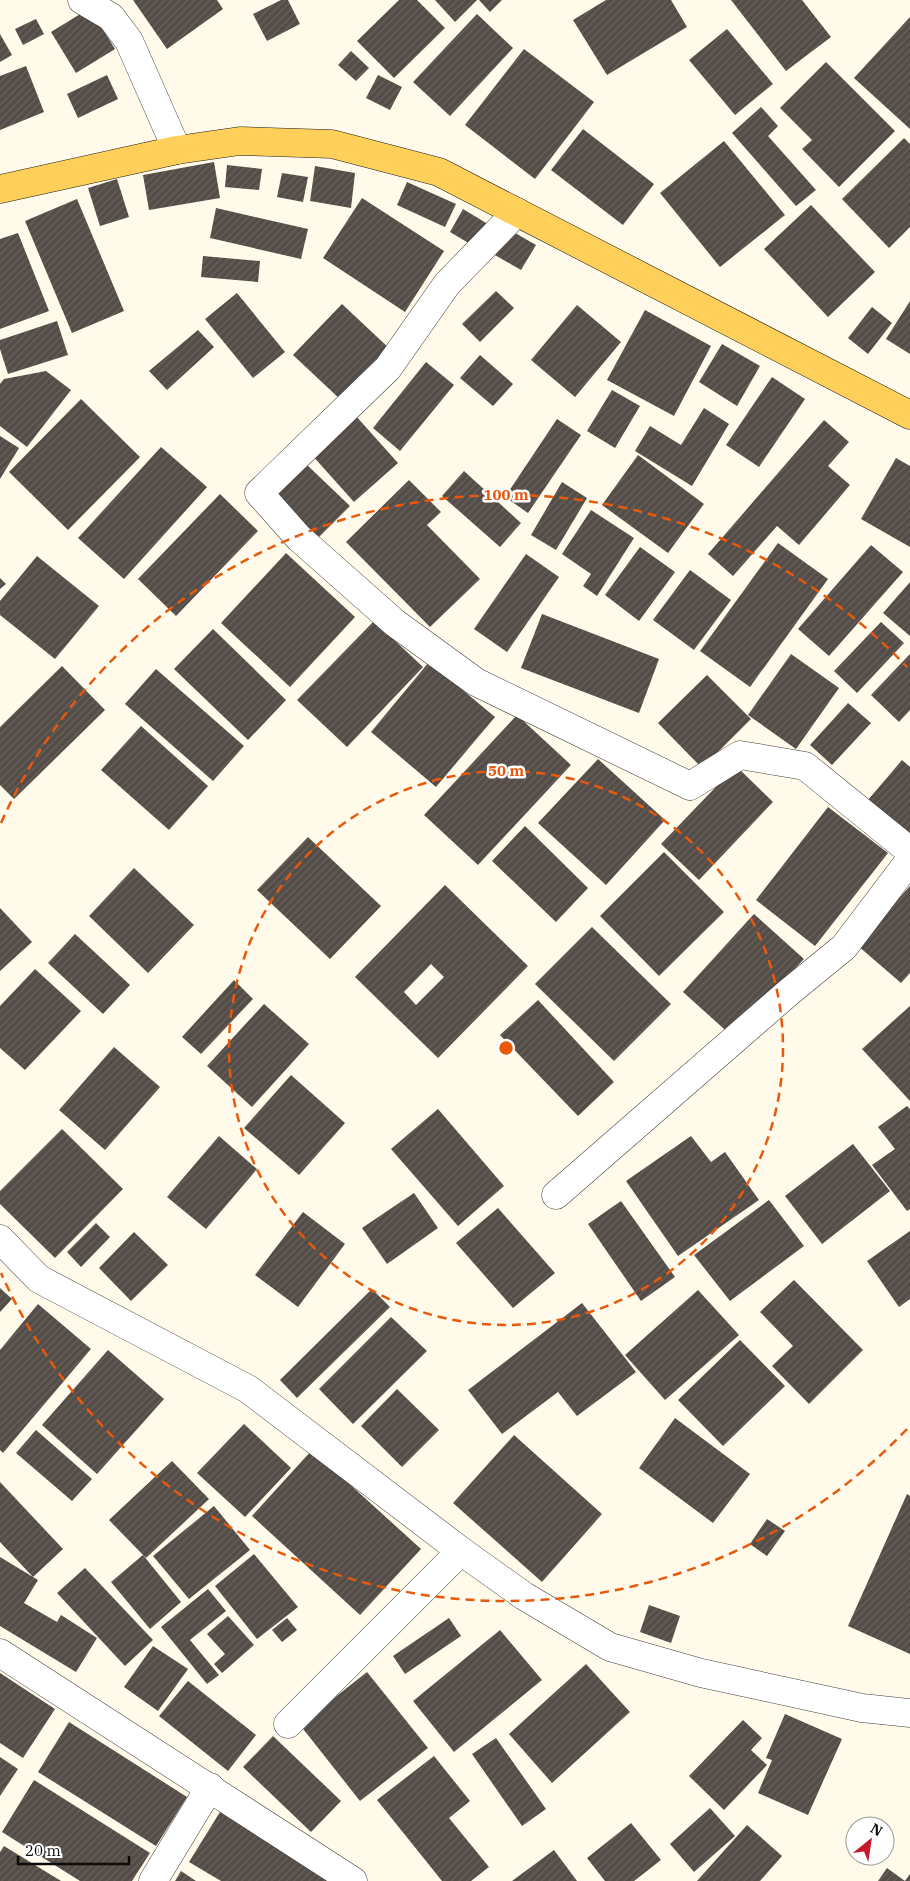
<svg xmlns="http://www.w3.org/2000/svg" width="910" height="1881" font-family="'IBM Plex Serif',serif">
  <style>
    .building { fill: url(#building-hatch); fill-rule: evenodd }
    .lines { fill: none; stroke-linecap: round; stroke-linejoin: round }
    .street-casing { stroke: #3e3e3e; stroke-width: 29 }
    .primary-casing { stroke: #1c1c1c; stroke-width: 29 }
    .street { stroke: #fff; stroke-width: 28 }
    .primary { stroke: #ffd059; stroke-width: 28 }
    .ring { fill: none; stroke: #e8590c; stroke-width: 2.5; stroke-dasharray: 9 6 }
    .centre { fill: #e8590c; stroke: #fff; stroke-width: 2.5 }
    .ring-label { font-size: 15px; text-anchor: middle; font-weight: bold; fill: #e8590c; stroke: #fff; stroke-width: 5; stroke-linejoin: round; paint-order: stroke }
  </style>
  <defs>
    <pattern id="building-hatch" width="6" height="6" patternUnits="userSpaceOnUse" patternTransform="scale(1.25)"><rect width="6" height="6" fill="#544c47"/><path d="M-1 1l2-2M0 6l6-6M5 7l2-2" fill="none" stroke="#68615d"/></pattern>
  </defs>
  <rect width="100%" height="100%" fill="#fffae9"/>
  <g class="building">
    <path d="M133 0H217L223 9 167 49Z"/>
    <path d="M281 0H288L300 24 267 41 253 14Z"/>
    <path d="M399 0H417L445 28 394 78 357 41Z"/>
    <path d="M435 0H477L455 22Z"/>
    <path d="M479 0H502L490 12Z"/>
    <path d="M606 0H671L687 27 607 75 573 20Z"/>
    <path d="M731 0H802L831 37 786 71Z"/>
    <path d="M90 8 115 49 76 73 51 32Z"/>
    <path d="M477 14 513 48 450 116 413 82Z"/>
    <path d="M910 17V129L854 78Z"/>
    <path d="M36 19 44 34 23 45 15 29Z"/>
    <path d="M727 29 773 84 735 115 689 60Z"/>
    <path d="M0 34 12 55 0 62Z"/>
    <path d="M524 49 594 102 535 179 465 125Z"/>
    <path d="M351 51 369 68 356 81 338 65Z"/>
    <path d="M826 62 895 131 839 187 802 149 812 140 780 108Z"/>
    <path d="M26 66 44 112 0 130V76Z"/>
    <path d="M107 75 118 99 78 118 67 94Z"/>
    <path d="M378 75 402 87 390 110 366 98Z"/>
    <path d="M761 107 778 126 768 136 816 190 796 206 732 133Z"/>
    <path d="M583 129 654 184 623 225 551 170Z"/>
    <path d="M904 138 910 144V227L889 248 842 199Z"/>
    <path d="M724 141 785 215 720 267 660 193Z"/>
    <path d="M214 162 220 198 149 210 143 175Z"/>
    <path d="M227 165 262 169 259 190 225 187Z"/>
    <path d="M315 166 355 173 351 208 310 201Z"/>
    <path d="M282 173 308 177 303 202 277 197Z"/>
    <path d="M117 179 129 217 100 226 88 188Z"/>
    <path d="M407 182 456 204 445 227 397 205Z"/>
    <path d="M362 198 444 251 405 312 323 258Z"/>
    <path d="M77 199 124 311 72 333 25 221Z"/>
    <path d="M811 205 875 272 828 317 764 249Z"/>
    <path d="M216 208 308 229 301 259 210 238Z"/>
    <path d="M463 209 491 226 477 248 450 232Z"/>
    <path d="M510 230 536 245 521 270 495 255Z"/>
    <path d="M18 233 49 311 0 329V239Z"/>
    <path d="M203 256 260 261 258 282 201 277Z"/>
    <path d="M496 291 514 308 480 342 462 324Z"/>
    <path d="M237 293 285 352 253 378 205 319Z"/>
    <path d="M910 301V354L886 339Z"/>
    <path d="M342 304 391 350 342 401 293 355Z"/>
    <path d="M577 305 621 342 575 397 531 360Z"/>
    <path d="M872 307 892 323 868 354 848 338Z"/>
    <path d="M645 310 711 346 674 416 607 380Z"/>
    <path d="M57 321 68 355 8 374 0 349V340Z"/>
    <path d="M198 330 214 347 167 390 149 371Z"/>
    <path d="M722 344 760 366 737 406 699 382Z"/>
    <path d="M480 355 513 384 493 406 460 378Z"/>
    <path d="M426 362 454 385 400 451 373 428Z"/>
    <path d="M46 371 71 390 27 447 0 426V384L4 379Z"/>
    <path d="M772 377 805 399 759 467 726 445Z"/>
    <path d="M612 390 640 406 615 448 587 431Z"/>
    <path d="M81 399 140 457 68 530 9 472Z"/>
    <path d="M704 408 729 424 692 486 635 451 650 426 681 445Z"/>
    <path d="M355 415 398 463 354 502 311 454Z"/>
    <path d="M557 419 581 435 528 513 505 497Z"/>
    <path d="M824 420 849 442 828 466 850 485 799 545 777 526 733 576 708 554Z"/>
    <path d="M0 436 19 448 0 479Z"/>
    <path d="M161 447 207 487 124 579 78 538Z"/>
    <path d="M638 455 704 504 668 553 602 505Z"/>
    <path d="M896 458 910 466V547L861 519Z"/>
    <path d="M305 463 350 506 315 541 270 498Z"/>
    <path d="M464 471 521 523 500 547 442 496Z"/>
    <path d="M409 480 441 512 427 525 480 579 430 627 346 542Z"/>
    <path d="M562 482 587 498 556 550 531 535Z"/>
    <path d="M220 494 258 531 176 616 138 579Z"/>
    <path d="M591 510 634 538 597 596 583 586 591 574 562 554Z"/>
    <path d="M778 543 828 579 750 687 700 651Z"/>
    <path d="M871 545 903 572 829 656 798 629Z"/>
    <path d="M640 547 675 572 639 621 605 595Z"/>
    <path d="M286 553 355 617 290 687 221 623Z"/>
    <path d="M526 554 559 577 507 652 474 629Z"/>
    <path d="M37 556 99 606 55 659 0 615V601Z"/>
    <path d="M690 570 731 600 694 650 653 620Z"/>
    <path d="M0 578 6 584 0 589Z"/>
    <path d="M910 582V636L883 613Z"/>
    <path d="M542 614 659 659 639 713 521 668Z"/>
    <path d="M374 621 423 667 347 747 297 700Z"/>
    <path d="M881 622 904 643 857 693 834 671Z"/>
    <path d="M213 629 286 700 248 740 174 669Z"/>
    <path d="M791 654 839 688 796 749 748 715Z"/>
    <path d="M910 654V710L899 722 871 695Z"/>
    <path d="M429 662 495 717 436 787 371 732Z"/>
    <path d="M62 666 105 710 14 799 0 785V727Z"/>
    <path d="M156 669 244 746 213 781 125 704Z"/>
    <path d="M707 675 751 719 702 768 658 723Z"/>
    <path d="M848 703 871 723 832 765 810 745Z"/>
    <path d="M517 715 571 765 478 865 424 815Z"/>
    <path d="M141 726 208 786 169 830 101 770Z"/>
    <path d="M598 759 665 820 606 885 538 823Z"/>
    <path d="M902 760 910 767V835L868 800Z"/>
    <path d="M736 766 773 802 699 880 661 844Z"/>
    <path d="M828 807 888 853 815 946 756 900Z"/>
    <path d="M525 826 588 888 556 922 492 861Z"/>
    <path d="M308 837 381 906 330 959 257 890Z"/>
    <path d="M664 852 724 912 659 976 600 916Z"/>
    <path d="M134 868 194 925 148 973 89 916Z"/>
    <path d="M445 885 528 966 438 1058 355 977ZM431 964 444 977 416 1005 404 992Z"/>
    <path d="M910 886V973L901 983 857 945Z"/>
    <path d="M0 908 32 942 0 971Z"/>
    <path d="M754 914 804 959 733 1037 683 992Z"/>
    <path d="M592 927 671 1004 614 1061 535 984Z"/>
    <path d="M75 934 130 985 103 1014 48 963Z"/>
    <path d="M35 969 81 1011 25 1070 0 1048V1006Z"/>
    <path d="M234 980 253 999 201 1054 182 1037Z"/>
    <path d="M538 1000 614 1082 578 1116 500 1035Z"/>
    <path d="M264 1004 309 1044 252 1107 207 1066Z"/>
    <path d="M910 1006V1101L862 1049Z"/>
    <path d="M114 1047 160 1087 105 1150 59 1110Z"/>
    <path d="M291 1075 345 1123 299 1175 244 1128Z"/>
    <path d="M907 1106 910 1109V1209L907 1211 872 1165 895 1149 878 1127Z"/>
    <path d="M438 1109 504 1186 458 1226 391 1149Z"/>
    <path d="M62 1129 123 1189 55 1258 0 1204V1191Z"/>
    <path d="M219 1136 257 1169 206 1229 167 1197Z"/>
    <path d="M691 1136 711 1162 725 1152 759 1200 678 1256 626 1181Z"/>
    <path d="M853 1144 890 1191 822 1244 785 1196Z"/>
    <path d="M414 1193 438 1228 387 1264 362 1228Z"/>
    <path d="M769 1200 804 1246 730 1301 694 1255Z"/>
    <path d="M621 1201 675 1277 641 1301 588 1224Z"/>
    <path d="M498 1208 555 1273 513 1308 456 1243Z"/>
    <path d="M303 1212 345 1244 298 1307 255 1275Z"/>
    <path d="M96 1223 110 1237 81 1267 67 1252Z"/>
    <path d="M910 1231V1299L899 1307 867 1261Z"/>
    <path d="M134 1232 168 1265 131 1301 99 1268Z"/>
    <path d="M794 1280 863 1350 809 1404 772 1366 793 1346 760 1312Z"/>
    <path d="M0 1288 12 1299 0 1312Z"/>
    <path d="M372 1289 390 1307 297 1398 280 1380Z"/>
    <path d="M698 1290 739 1335 665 1400 625 1355Z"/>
    <path d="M582 1303 636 1372 577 1416 558 1392 502 1434 468 1390Z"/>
    <path d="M38 1304 91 1349 3 1453 0 1450V1350Z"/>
    <path d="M391 1317 427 1351 353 1424 319 1389Z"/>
    <path d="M740 1340 785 1386 723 1446 678 1400Z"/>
    <path d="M108 1350 164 1399 97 1474 42 1425Z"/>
    <path d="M397 1389 439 1430 402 1467 361 1426Z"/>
    <path d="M675 1418 750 1474 713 1523 639 1468Z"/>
    <path d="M244 1424 291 1468 245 1517 197 1473Z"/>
    <path d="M36 1430 92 1479 72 1501 16 1453Z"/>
    <path d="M514 1435 602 1514 542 1582 453 1503Z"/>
    <path d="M312 1450 421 1549 360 1615 252 1516Z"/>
    <path d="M172 1461 209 1499 146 1558 109 1520Z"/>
    <path d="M0 1482 63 1549 33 1577 0 1542Z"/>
    <path d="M907 1494 910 1496V1654L848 1626Z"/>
    <path d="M214 1506 250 1550 189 1599 153 1556Z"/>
    <path d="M767 1519 785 1531 767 1556 750 1544Z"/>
    <path d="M254 1554 298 1607 257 1639 215 1586Z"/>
    <path d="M143 1555 181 1602 150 1629 111 1582Z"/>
    <path d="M0 1557 38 1580 24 1603 57 1622 61 1615 97 1638 76 1672 0 1626Z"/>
    <path d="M85 1568 153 1640 125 1666 57 1593Z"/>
    <path d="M208 1589 226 1611 190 1640 219 1675 207 1684 161 1627Z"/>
    <path d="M649 1605 680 1616 671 1643 640 1632Z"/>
    <path d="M228 1616 254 1645 222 1673 214 1664 225 1654 207 1634Z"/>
    <path d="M287 1618 297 1630 282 1642 272 1630Z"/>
    <path d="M449 1618 461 1636 405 1674 393 1656Z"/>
    <path d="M500 1630 542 1680 454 1752 413 1701Z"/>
    <path d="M153 1646 188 1669 158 1711 124 1687Z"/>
    <path d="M586 1664 630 1712 552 1783 509 1734Z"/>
    <path d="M367 1672 428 1748 360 1801 300 1725Z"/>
    <path d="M0 1673 55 1709 23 1758 0 1743Z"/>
    <path d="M188 1681 256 1735 228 1771 159 1716Z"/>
    <path d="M785 1714 842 1739 808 1815 758 1793 772 1760 766 1758Z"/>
    <path d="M743 1720 762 1738 751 1750 767 1765 724 1810 689 1776Z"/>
    <path d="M69 1722 187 1797 156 1846 38 1772Z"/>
    <path d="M273 1736 341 1801 311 1832 243 1767Z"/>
    <path d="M496 1738 546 1809 522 1826 472 1754Z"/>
    <path d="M434 1756 470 1801 449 1818 489 1867 471 1881H442L377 1800Z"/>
    <path d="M0 1757 18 1769 0 1796Z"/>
    <path d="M34 1780 150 1853 132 1881H80L2 1832Z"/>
    <path d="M710 1808 735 1836 694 1872 670 1844Z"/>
    <path d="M220 1812 331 1881H221L189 1862Z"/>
    <path d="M631 1823 661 1860 634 1881H605L587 1858Z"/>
    <path d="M747 1825 782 1856 760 1881H697Z"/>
    <path d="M4 1846 61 1881H0V1852Z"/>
    <path d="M554 1850 577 1881H512Z"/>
    <path d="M887 1868 905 1881 910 1874V1881H878Z"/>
    <path d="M181 1871 196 1881H175Z"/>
  </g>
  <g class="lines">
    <defs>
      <g id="street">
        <path d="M82 0 111 17 129 41 177 150"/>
        <path d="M517 212 447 284 388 368 259 493 299 538 395 623 476 682 690 786 740 755 805 766 910 851"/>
        <path d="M556 1195 789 992 844 947 910 860"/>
        <path d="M0 1239 39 1279 248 1389 461 1551 524 1596 610 1647 701 1673 862 1708 910 1713"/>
        <path d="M0 1653 353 1881"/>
        <path d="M288 1724 461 1551"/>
        <path d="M153 1881 210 1787"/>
      </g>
      <path id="primary" d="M0 189 177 150 240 141 332 144 439 172 910 415"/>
    </defs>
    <use href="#street" class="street-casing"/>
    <use href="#primary" class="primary-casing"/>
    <use href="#street" class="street"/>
    <use href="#primary" class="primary"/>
  </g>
  <g class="ring">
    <circle cx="506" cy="1048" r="277"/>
    <path d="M907 1429A553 553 0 0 1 1 1273M1 823A553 553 0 0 1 907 667"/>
  </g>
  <circle cx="506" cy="1048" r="8" class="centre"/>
  <g class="ring-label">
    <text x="506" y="500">100 m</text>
    <text x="506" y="776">50 m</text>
  </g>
  <g transform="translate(870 1841) rotate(30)"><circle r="24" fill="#ffffff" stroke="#9d9d9d"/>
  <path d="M0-4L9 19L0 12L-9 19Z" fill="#c31b2a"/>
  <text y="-8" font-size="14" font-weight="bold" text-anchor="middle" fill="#0b0b0b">N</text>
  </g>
  <path d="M18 1856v8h111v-8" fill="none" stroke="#0b0b0b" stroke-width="2.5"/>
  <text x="25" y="1856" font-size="15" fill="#0b0b0b" stroke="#ffffff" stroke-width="4" paint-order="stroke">20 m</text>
</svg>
